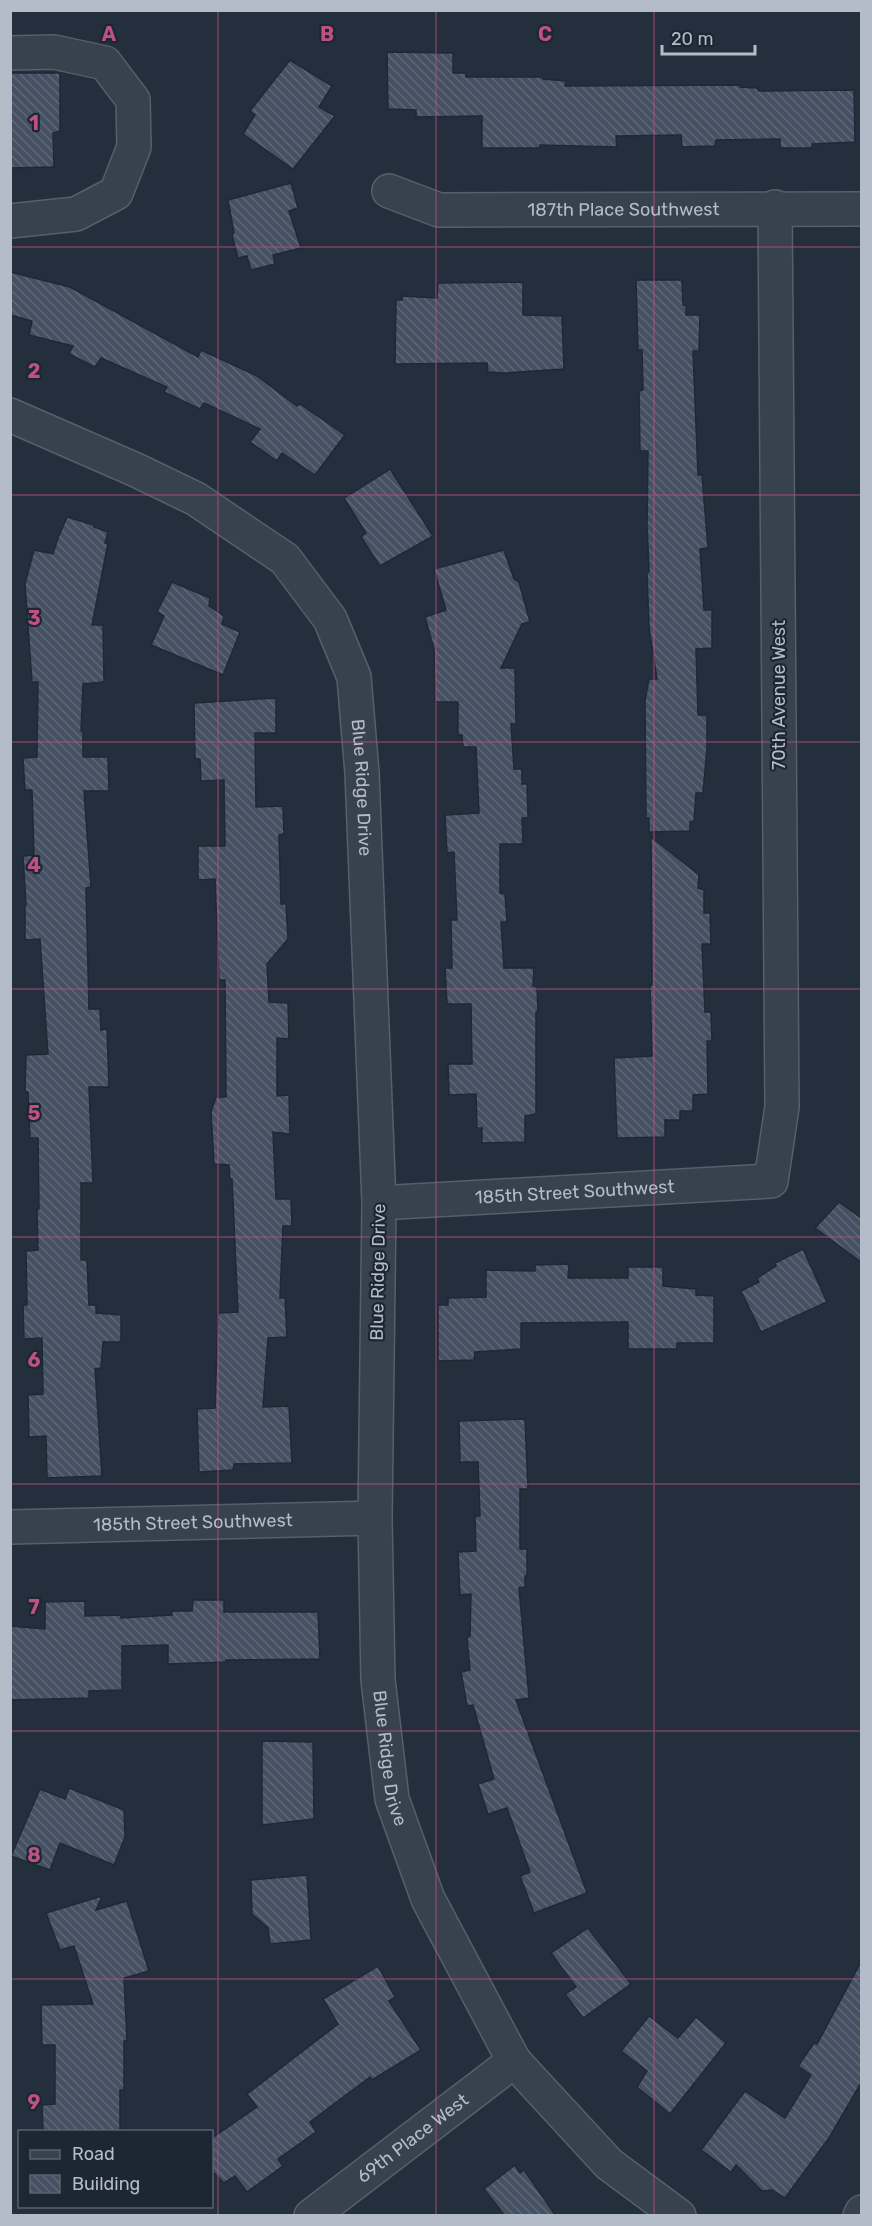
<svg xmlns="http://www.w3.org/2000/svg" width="872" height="2226" font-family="Rubik,sans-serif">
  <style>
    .building { fill: url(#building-back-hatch); stroke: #1f2835; stroke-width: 1.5 }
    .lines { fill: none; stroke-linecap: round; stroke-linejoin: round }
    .minor-casing { stroke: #565f6c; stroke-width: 36 }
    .minor { stroke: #38414e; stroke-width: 33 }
    .grid { fill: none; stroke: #bd5182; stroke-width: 1.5; stroke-opacity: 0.55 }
    .labels { text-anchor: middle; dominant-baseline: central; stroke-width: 4.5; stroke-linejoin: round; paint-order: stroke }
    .street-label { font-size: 18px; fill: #b4bcc9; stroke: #1d2633 }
    .grid-label { font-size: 20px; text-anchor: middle; font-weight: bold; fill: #bd5182; stroke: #1d2633; stroke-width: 4.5; stroke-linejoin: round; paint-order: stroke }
  </style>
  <defs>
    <pattern id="building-back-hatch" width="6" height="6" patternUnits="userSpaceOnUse" patternTransform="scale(1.5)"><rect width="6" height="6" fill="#455162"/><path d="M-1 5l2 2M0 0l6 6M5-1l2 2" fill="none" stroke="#5d6877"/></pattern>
  </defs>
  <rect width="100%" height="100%" fill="#242f3e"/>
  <g class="building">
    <path d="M387 52 453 53V73H466V77H543V79L566 81 565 86 740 85V87L757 88 759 91 854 90 855 142 812 144V148H780V139L716 140 715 146 682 147 681 135 616 136 617 147 540 145V148H482V116L416 117V110L388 109Z"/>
    <path d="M290 60 332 86 319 107 335 116 293 169 243 134 255 115 250 111Z"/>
    <path d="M10 73H60V131L53 133 54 167 10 168Z"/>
    <path d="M291 183 298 208 289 211 301 248 273 255 275 264 251 270 247 256 238 258 232 235 234 233 228 200Z"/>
    <path d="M10 272 70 287 198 357 201 350 257 376 297 406 300 404 345 435 315 475 282 453 277 461 250 442 260 429 204 403 200 409 164 392 167 387 101 358 95 367 69 354 73 346 29 335 32 321 10 315Z"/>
    <path d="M636 280H682L683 305 686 306V315H700L699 351H693L698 475H702L708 548 700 549 704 610H712V648L696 649 698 715H707V748L703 793H696L694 821 690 822V831L649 832V818H646L645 701 649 679H657L649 627 647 574 649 571 647 525 648 451H640L639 391 643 390 642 350H638Z"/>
    <path d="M523 282V315L562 316 564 369 505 373 488 372 487 363 395 364 396 300H402V296L437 298 438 283Z"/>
    <path d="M390 469 433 536 380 566 361 537 366 533 344 498Z"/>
    <path d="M67 517 94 525V527L108 532 105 543H108L92 625H103L104 682 83 684 81 731H83V757H108L109 791H84L91 887 86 888 89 1009H100L101 1030 107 1029 109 1087H89L93 1183H81V1260H87L89 1305H96V1313L121 1315V1342H103L101 1368 95 1369 102 1476 47 1478 46 1436 29 1437 28 1395 43 1394 42 1338 24 1339 23 1305H27L26 1251 38 1250 37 1209H39L38 1138H30L28 1092H25L26 1055 48 1054 40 939 25 940V905H26L23 856 34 855 32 790H25L23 758 37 757 38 682H32L25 584 34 550 53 554 58 538Z"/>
    <path d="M504 550 514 579 519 582 530 622 522 624 501 668H515L516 724H511L514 769H522V784H527L528 818H522L523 844H500V893L505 894 507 922H501L504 968H534L533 986 537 987 538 1011 536 1012V1114L525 1116V1142L482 1143V1128H477L476 1094 449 1095 448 1064H472L471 1004H447L445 968H452L451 920H457L454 852 447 853 445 815 479 813 476 747H463L462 735H458V702H435L434 649 425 617 446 610 434 569Z"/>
    <path d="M172 582 210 598 209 606 224 616 222 624 240 632 223 675 151 645 164 616 157 612Z"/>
    <path d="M276 698V733H255L256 807 283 806 284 834 279 835 281 904H286L288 939 267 964 269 1002 288 1003 289 1039 277 1038V1096L289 1095 290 1134 273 1132 276 1199H291L292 1226H283L280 1298H285L287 1337 268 1338 263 1407 289 1406 292 1463 234 1464 233 1470 199 1472 197 1409 215 1408 218 1313 238 1312 232 1179H230L229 1165 214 1164 211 1112 216 1097H226L225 980H219L215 879 198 880V846H225L224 780 201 781 200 759H195L194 703Z"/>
    <path d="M651 837 699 875 698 888 704 890V913H710L711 944H702L705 1012H711L712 1041H707L708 1094 693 1095V1111H680V1120H665V1137L617 1138 614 1058 652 1056 650 985H652Z"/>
    <path d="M839 1202 861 1218V1262L815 1228Z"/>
    <path d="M803 1249 827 1302 761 1332 741 1291 759 1282 757 1278 776 1266 775 1263Z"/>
    <path d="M569 1264 568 1278H628V1267H663V1286L696 1289V1295L714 1296V1343H677V1349H628V1322L521 1323V1349L475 1352 474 1360 438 1361V1305H448V1298L486 1297V1270L535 1271V1265Z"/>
    <path d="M525 1419 528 1489H520V1549H527V1576H525V1587L519 1588 529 1698 516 1700 587 1893 534 1913 520 1876 530 1872 507 1808 488 1814 478 1784 494 1779 473 1705 467 1706 461 1672 470 1670 467 1638 470 1636 471 1594 460 1595 458 1552 476 1551 475 1516H480L478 1462H460L459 1421Z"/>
    <path d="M193 1600H224V1612H318L320 1659 226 1660V1662L168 1664V1645L122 1646V1690L89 1691V1698L10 1700V1626L45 1629V1602L85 1601V1616L121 1615V1618L172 1615V1611H192Z"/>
    <path d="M262 1741 313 1742 314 1819 262 1825Z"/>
    <path d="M69 1788 124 1810 125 1837 114 1865 60 1843 50 1870 11 1856 40 1789 65 1799Z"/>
    <path d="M307 1875 311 1940 270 1944 268 1928 252 1914 251 1880Z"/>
    <path d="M102 1896 96 1910 127 1901 149 1971 124 1978 127 2041H124V2090H120V2132H43L42 2105 55 2104V2045H42L41 2005 93 2004 74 1946 60 1950 46 1913Z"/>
    <path d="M588 1928 631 1984 583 2018 565 1994 576 1987 551 1953Z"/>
    <path d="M861 1962V2083L829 2138 785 2198 772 2190 762 2191 736 2165 731 2172 701 2150 745 2091 785 2118 811 2075 798 2066 814 2043 817 2044Z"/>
    <path d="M378 1966 395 1997 389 2001 421 2050 372 2080 370 2077 310 2122 316 2132 278 2159 283 2166 247 2192 235 2176 224 2183 212 2171V2138L257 2107 247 2094 338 2024 323 1999Z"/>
    <path d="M649 2016 678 2038 696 2017 726 2043 670 2114 637 2087 647 2071 621 2051Z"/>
    <path d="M515 2165 520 2173 524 2170 556 2216H505L484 2189Z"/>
  </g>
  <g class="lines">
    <defs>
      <g id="minor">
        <path d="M10 53 54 52 105 63 133 100 134 147 116 193 76 214 10 221"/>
        <path id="s1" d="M389 191 439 210 862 209"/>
        <path id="s2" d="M10 415 136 470 196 499 285 559 330 619 354 677 362 773 379 1203 375 1518 378 1680 392 1799 428 1899 514 2061 609 2164 679 2216"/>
        <path id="s3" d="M379 1203 771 1181 782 1107 775 207"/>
        <path id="s4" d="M10 1527 375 1518"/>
        <path id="s5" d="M311 2216 514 2061"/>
        <path d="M860 2216 862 2212"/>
      </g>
    </defs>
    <use href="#minor" class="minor-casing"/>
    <use href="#minor" class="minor"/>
  </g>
  <path class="grid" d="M218 10V2216M436 10V2216M654 10V2216M10 247H862M10 495H862M10 742H862M10 989H862M10 1237H862M10 1484H862M10 1731H862M10 1979H862"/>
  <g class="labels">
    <g class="street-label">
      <text stroke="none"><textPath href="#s1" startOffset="238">187th Place Southwest</textPath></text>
      <text transform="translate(779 695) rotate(-90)">70th Avenue West</text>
      <text stroke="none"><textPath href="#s2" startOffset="560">Blue Ridge Drive</textPath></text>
      <text stroke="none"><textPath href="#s3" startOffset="196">185th Street Southwest</textPath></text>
      <text transform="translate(378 1272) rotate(-89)">Blue Ridge Drive</text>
      <text stroke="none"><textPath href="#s4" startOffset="183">185th Street Southwest</textPath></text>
      <text stroke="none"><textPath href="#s2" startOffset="1532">Blue Ridge Drive</textPath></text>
      <text stroke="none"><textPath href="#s5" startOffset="128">69th Place West</textPath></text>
    </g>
  </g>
  <g class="grid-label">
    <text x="109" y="41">A</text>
    <text x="327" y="41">B</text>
    <text x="545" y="41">C</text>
    <text x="34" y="130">1</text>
    <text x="34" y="378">2</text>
    <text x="34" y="625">3</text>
    <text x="34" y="872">4</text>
    <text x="34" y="1120">5</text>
    <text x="34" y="1367">6</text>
    <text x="34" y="1614">7</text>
    <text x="34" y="1862">8</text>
    <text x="34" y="2109">9</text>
  </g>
  <rect width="872" height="2226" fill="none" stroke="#b4bcc9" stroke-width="24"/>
  <rect x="18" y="2130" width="195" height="78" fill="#1d2633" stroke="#59626f" stroke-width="1.5"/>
  <rect x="30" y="2150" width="30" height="9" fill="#38414e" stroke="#59626f" stroke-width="1.5"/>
  <text x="72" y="2160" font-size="18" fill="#b4bcc9">Road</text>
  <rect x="30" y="2175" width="30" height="18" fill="url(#building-back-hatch)" stroke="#59626f" stroke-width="1.5"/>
  <text x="72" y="2190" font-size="18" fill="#b4bcc9">Building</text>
  <path d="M662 45v9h93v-9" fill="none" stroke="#b4bcc9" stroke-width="3"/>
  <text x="671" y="45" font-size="18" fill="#b4bcc9" stroke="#1d2633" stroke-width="4.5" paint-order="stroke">20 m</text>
</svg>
